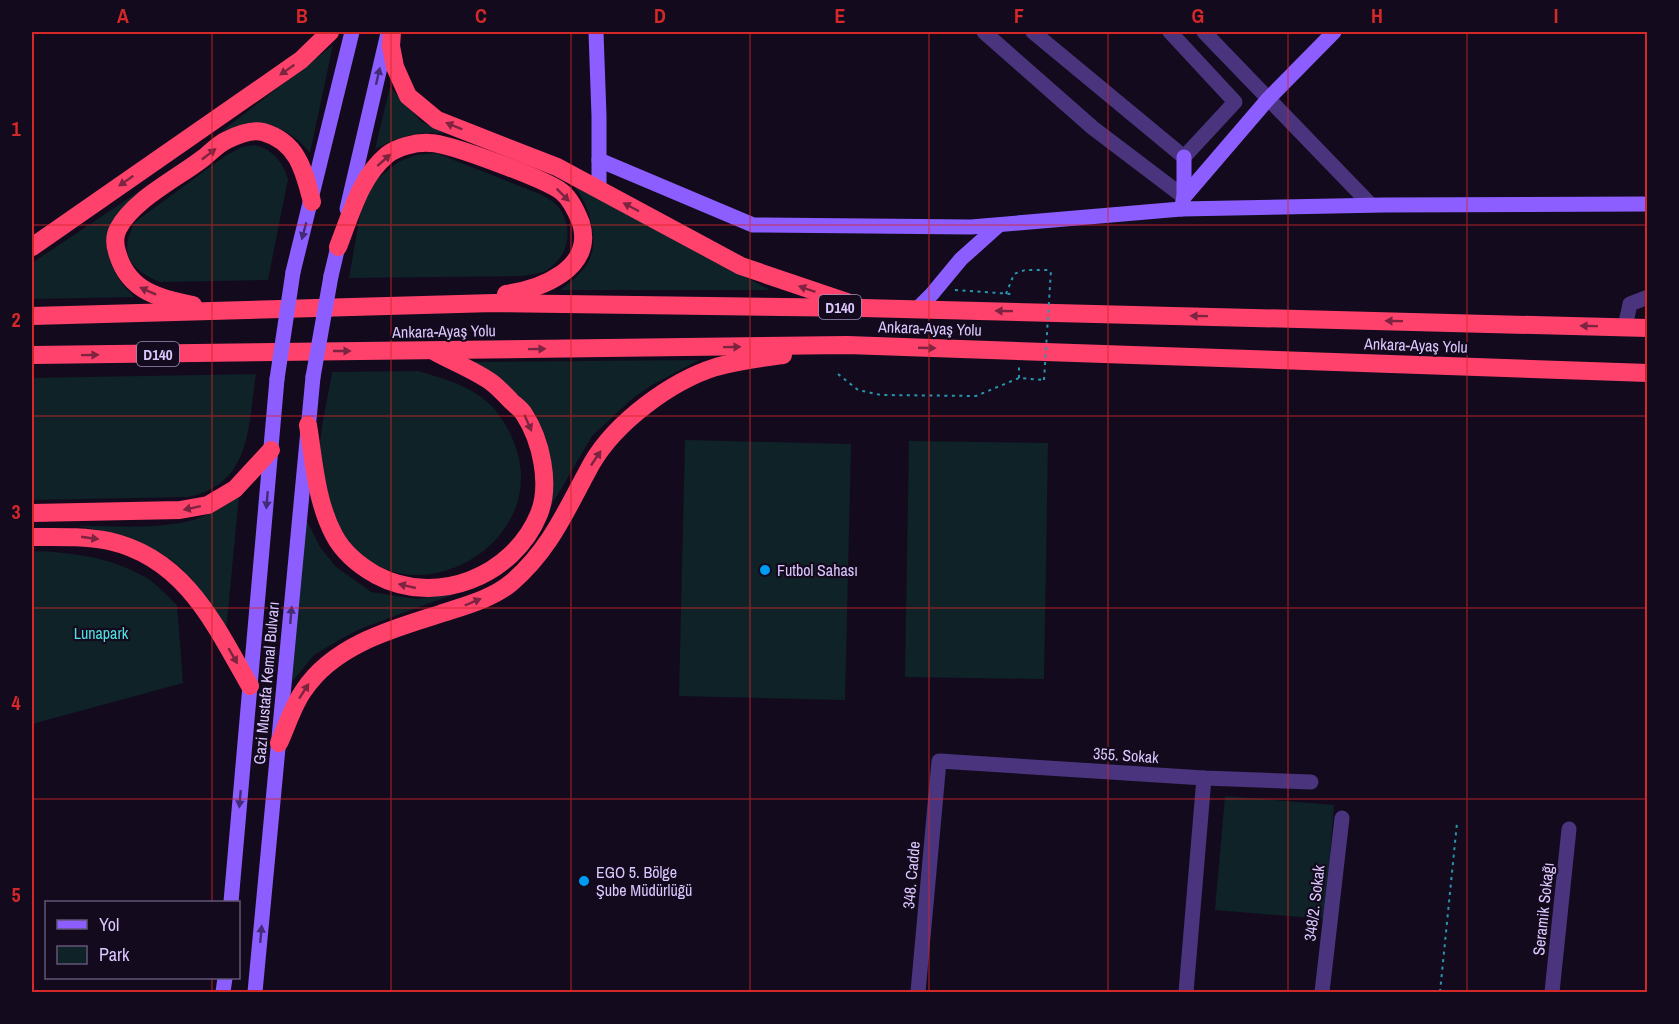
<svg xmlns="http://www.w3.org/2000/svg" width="1679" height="1024" font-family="'Archivo Narrow',sans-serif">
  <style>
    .green { fill: #0e2227 }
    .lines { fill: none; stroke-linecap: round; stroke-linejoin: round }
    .path { stroke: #2996b1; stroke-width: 2; stroke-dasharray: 3 4.5; stroke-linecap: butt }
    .street { stroke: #4a347e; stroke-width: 15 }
    .secondary { stroke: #8c5eff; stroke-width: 15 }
    .highway { stroke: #ff426c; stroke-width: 18 }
    .path-bridge { stroke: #2996b1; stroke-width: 2; stroke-dasharray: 3 4.5; stroke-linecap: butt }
    .secondary-bridge { stroke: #8c5eff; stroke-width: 15 }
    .oneway { fill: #7d2441 }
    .oneway2 { fill: #432c77 }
    .grid { fill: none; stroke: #d62828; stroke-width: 1.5; stroke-opacity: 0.55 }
    .poi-dot { fill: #009bf2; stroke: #130b1d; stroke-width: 2 }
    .labels { text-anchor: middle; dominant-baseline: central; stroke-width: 4.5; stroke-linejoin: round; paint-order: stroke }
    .shield { fill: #130b1d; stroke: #a08fbb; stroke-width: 1.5 }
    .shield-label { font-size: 15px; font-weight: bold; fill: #dcc7ff }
    .street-label { font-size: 16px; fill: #dcc7ff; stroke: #130b1d }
    .poi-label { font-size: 16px; fill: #dcc7ff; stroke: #130b1d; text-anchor: start }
    .park-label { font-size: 16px; fill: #50e0e2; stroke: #130b1d }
    .neatline { fill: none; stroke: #d62828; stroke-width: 2 }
    .grid-label { font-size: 20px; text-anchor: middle; font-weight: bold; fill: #d62828 }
  </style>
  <rect width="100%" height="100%" fill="#130b1d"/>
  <g class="green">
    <path d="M333 45 310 153C283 121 261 121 222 131Z"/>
    <path d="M390 87 422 122 446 134C419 130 399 137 375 149Z"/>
    <path d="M255 145C274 150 282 162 288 179L268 280 160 282C129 270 118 252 135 222L225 156 242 147Z"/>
    <path d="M436 153 540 194C547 198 554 201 559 208 574 229 569 256 547 270 540 274 531 274 523 276L349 278 363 197 372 183 398 162 416 155Z"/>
    <path d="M150 184 109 255C113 273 121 285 135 297L32 299V263Z"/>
    <path d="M574 186 770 290H560C583 273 598 259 592 228 589 210 585 201 574 186Z"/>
    <path d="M699 360 652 385 633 398 592 436 527 547 543 452 472 362Z"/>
    <path d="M418 371C467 385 498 396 516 448 547 538 428 615 357 552 343 540 333 519 326 502 321 488 321 467 320 453 319 432 329 394 332 372Z"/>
    <path d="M256 374C248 426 252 484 188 497L32 500V378Z"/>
    <path d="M685 440 851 444 845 700 679 696Z"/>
    <path d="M909 441 1048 443 1044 679 905 677Z"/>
    <path d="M239 495 226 632C215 615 205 597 193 581 165 546 120 534 78 526 113 526 151 529 185 522 205 518 223 507 239 495Z"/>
    <path d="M305 517 320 547 335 566 371 592 417 599 465 590 360 629 339 640 314 655 291 683Z"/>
    <path d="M32 551C71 552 110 557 145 577 157 584 167 596 177 605L183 683 32 724Z"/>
    <path d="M1225 796 1334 805 1325 919 1215 910Z"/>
  </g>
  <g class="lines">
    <g class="path">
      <path d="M955 290 1012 294"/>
      <path d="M1006 294 1014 274 1025 270H1051"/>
      <path d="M838 374 858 390 881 395 976 396 1019 378 1044 380"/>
      <path d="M1019 378V366"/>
      <path d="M1440 992 1457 823"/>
    </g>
    <g class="street">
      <path d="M984 32 1093 128 1184 197"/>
      <path d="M1033 32 1184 157 1235 102 1170 32"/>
      <path d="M1204 32 1371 205"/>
      <path d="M1625 327 1630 304 1648 297"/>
      <path d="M918 992 939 761 1204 778 1311 782"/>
      <path d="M1186 992 1204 778"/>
      <path d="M1322 992 1342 818"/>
      <path d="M1552 992 1569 829"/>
    </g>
    <g class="secondary">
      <path d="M596 32 599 116V190"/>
      <path d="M1184 157V197"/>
      <path d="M599 160 753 225 971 227 1181 209 1184 197 1269 98 1334 32"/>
      <path d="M347 209 388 33"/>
      <path d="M1181 209 1384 205 1648 204"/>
      <path d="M293 272 352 32"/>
      <path d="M331 276 340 238"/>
      <path d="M917 309 932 294 961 259 999 225"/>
      <path d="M231 902 277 379"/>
      <path d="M223 992 225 978"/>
      <path d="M255 992 313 377"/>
    </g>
    <g class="highway">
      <path d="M392 32 391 46 395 67 408 96 437 120 557 167 741 266 847 302"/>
      <path d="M32 247 301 60 330 32"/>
      <path d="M338 247C350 217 360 177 387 155 397 147 416 142 430 143 449 143 547 180 562 192 571 199 577 213 581 223 595 269 540 289 506 294"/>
      <path d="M193 305C160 299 129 291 118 255 115 247 114 237 118 229 133 200 176 179 202 159 210 153 218 144 227 140 237 135 252 129 263 132 298 142 304 171 312 202"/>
      <path d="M32 316 494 303 863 308 1648 328"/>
      <path d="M32 355 847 345 1648 373"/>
      <path d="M308 425C314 462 316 501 334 535 343 552 360 566 376 575 436 607 513 577 539 514 551 484 541 440 524 414 521 409 515 405 511 401 505 395 498 387 491 382 474 370 453 362 435 352"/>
      <path d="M32 513 180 510 208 505 235 489 271 450"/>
      <path d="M32 537C57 537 83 536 109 541 185 558 215 625 250 686"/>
      <path d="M279 743C287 726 293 705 304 690 334 645 392 629 440 614 464 606 492 599 511 583 551 549 567 508 592 463 616 422 671 381 716 367 738 361 761 358 783 355"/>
    </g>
    <path class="path-bridge" d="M1044 380 1051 270"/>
    <g class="secondary-bridge">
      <path d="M313 377 331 276"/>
      <path d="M277 379 293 272"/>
    </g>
  </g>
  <defs><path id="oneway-solid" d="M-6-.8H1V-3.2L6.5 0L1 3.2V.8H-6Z" transform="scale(1.5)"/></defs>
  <g class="oneway">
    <use href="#oneway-solid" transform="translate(287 70) rotate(145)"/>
    <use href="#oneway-solid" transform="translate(454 126) rotate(-158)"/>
    <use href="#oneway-solid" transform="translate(209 154) rotate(-38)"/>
    <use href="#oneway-solid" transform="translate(384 160) rotate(-42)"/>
    <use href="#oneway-solid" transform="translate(126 181) rotate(145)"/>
    <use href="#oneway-solid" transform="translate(563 195) rotate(45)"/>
    <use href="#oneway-solid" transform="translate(631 207) rotate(-152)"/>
    <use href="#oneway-solid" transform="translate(807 289) rotate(-161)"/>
    <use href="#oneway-solid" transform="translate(148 291) rotate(-156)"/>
    <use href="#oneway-solid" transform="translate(1004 311) rotate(-179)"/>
    <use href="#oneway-solid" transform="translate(1199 316) rotate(-179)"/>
    <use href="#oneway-solid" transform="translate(1394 321) rotate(-179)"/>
    <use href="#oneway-solid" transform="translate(1589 326) rotate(-179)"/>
    <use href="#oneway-solid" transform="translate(732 347) rotate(-1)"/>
    <use href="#oneway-solid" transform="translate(927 348) rotate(2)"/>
    <use href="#oneway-solid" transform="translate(537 349) rotate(-1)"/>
    <use href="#oneway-solid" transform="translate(342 351)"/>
    <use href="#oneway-solid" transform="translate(90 355) rotate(-1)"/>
    <use href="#oneway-solid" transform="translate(528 423) rotate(66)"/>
    <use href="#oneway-solid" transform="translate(596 458) rotate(-56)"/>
    <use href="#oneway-solid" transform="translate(192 508) rotate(168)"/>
    <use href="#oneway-solid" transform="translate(90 538) rotate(8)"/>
    <use href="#oneway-solid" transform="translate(407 586) rotate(-167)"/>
    <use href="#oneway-solid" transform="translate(473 602) rotate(-23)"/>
    <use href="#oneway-solid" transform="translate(233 656) rotate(60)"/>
    <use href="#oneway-solid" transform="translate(304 691) rotate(-57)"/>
  </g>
  <g class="oneway2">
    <use href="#oneway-solid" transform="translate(378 76) rotate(-77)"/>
    <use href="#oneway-solid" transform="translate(304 231) rotate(105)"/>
    <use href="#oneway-solid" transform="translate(267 500) rotate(95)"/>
    <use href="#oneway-solid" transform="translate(291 615) rotate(-85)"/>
    <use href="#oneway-solid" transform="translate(240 799) rotate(95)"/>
    <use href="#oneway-solid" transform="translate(261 934) rotate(-85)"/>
  </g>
  <path class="grid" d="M212 32V902M391 32V992M571 32V992M750 32V992M929 32V992M1108 32V992M1288 32V992M1467 32V992M32 225H1648M32 416H1648M32 608H1648M32 799H1648M212 978V992"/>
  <g class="poi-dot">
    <circle cx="765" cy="570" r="6"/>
    <circle cx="584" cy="881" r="6"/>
  </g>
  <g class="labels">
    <g class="shield">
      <rect x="819" y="295" width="42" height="24" rx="4.5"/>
      <rect x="137" y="342" width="42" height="24" rx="4.5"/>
    </g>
    <g class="shield-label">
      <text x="840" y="307">D140</text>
      <text x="158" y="354">D140</text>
    </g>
    <g class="street-label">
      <text transform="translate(930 328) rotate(2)">Ankara-Ayaş Yolu</text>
      <text transform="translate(444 331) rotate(-1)">Ankara-Ayaş Yolu</text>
      <text transform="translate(1416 345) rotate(2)">Ankara-Ayaş Yolu</text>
      <text transform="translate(266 683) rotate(-85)">Gazi Mustafa Kemal Bulvarı</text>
      <text transform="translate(1126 755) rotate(4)">355. Sokak</text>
      <text transform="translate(911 875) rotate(-85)">348. Cadde</text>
      <text transform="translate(1314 903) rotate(-83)">348/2. Sokak</text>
      <text transform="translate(1543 909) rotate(-84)">Seramik Sokağı</text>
    </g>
    <g class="poi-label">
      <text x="777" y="570">Futbol Sahası</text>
      <text x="596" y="872">EGO 5. Bölge<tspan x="596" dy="18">Şube Müdürlüğü</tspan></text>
    </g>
    <g class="park-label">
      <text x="101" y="633">Lunapark</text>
    </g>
  </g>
  <rect width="1679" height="1024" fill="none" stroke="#130b1d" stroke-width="66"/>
  <rect x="45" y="901" width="195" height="78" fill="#130b1d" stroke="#635677" stroke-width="1.5"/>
  <rect x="57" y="920" width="30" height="9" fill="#8c5eff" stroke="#635677" stroke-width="1.5"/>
  <text x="99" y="931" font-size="18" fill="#dcc7ff">Yol</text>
  <rect x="57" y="946" width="30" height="18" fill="#0e2227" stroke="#635677" stroke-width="1.5"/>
  <text x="99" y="961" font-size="18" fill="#dcc7ff">Park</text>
  <rect x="33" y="33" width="1613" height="958" class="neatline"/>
  <g class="grid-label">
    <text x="123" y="23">A</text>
    <text x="302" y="23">B</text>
    <text x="481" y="23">C</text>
    <text x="660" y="23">D</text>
    <text x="840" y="23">E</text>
    <text x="1019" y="23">F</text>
    <text x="1198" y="23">G</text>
    <text x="1377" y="23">H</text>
    <text x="1556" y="23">I</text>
    <text x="16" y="136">1</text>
    <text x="16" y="327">2</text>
    <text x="16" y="519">3</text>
    <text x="16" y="710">4</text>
    <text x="16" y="902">5</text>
  </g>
</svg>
